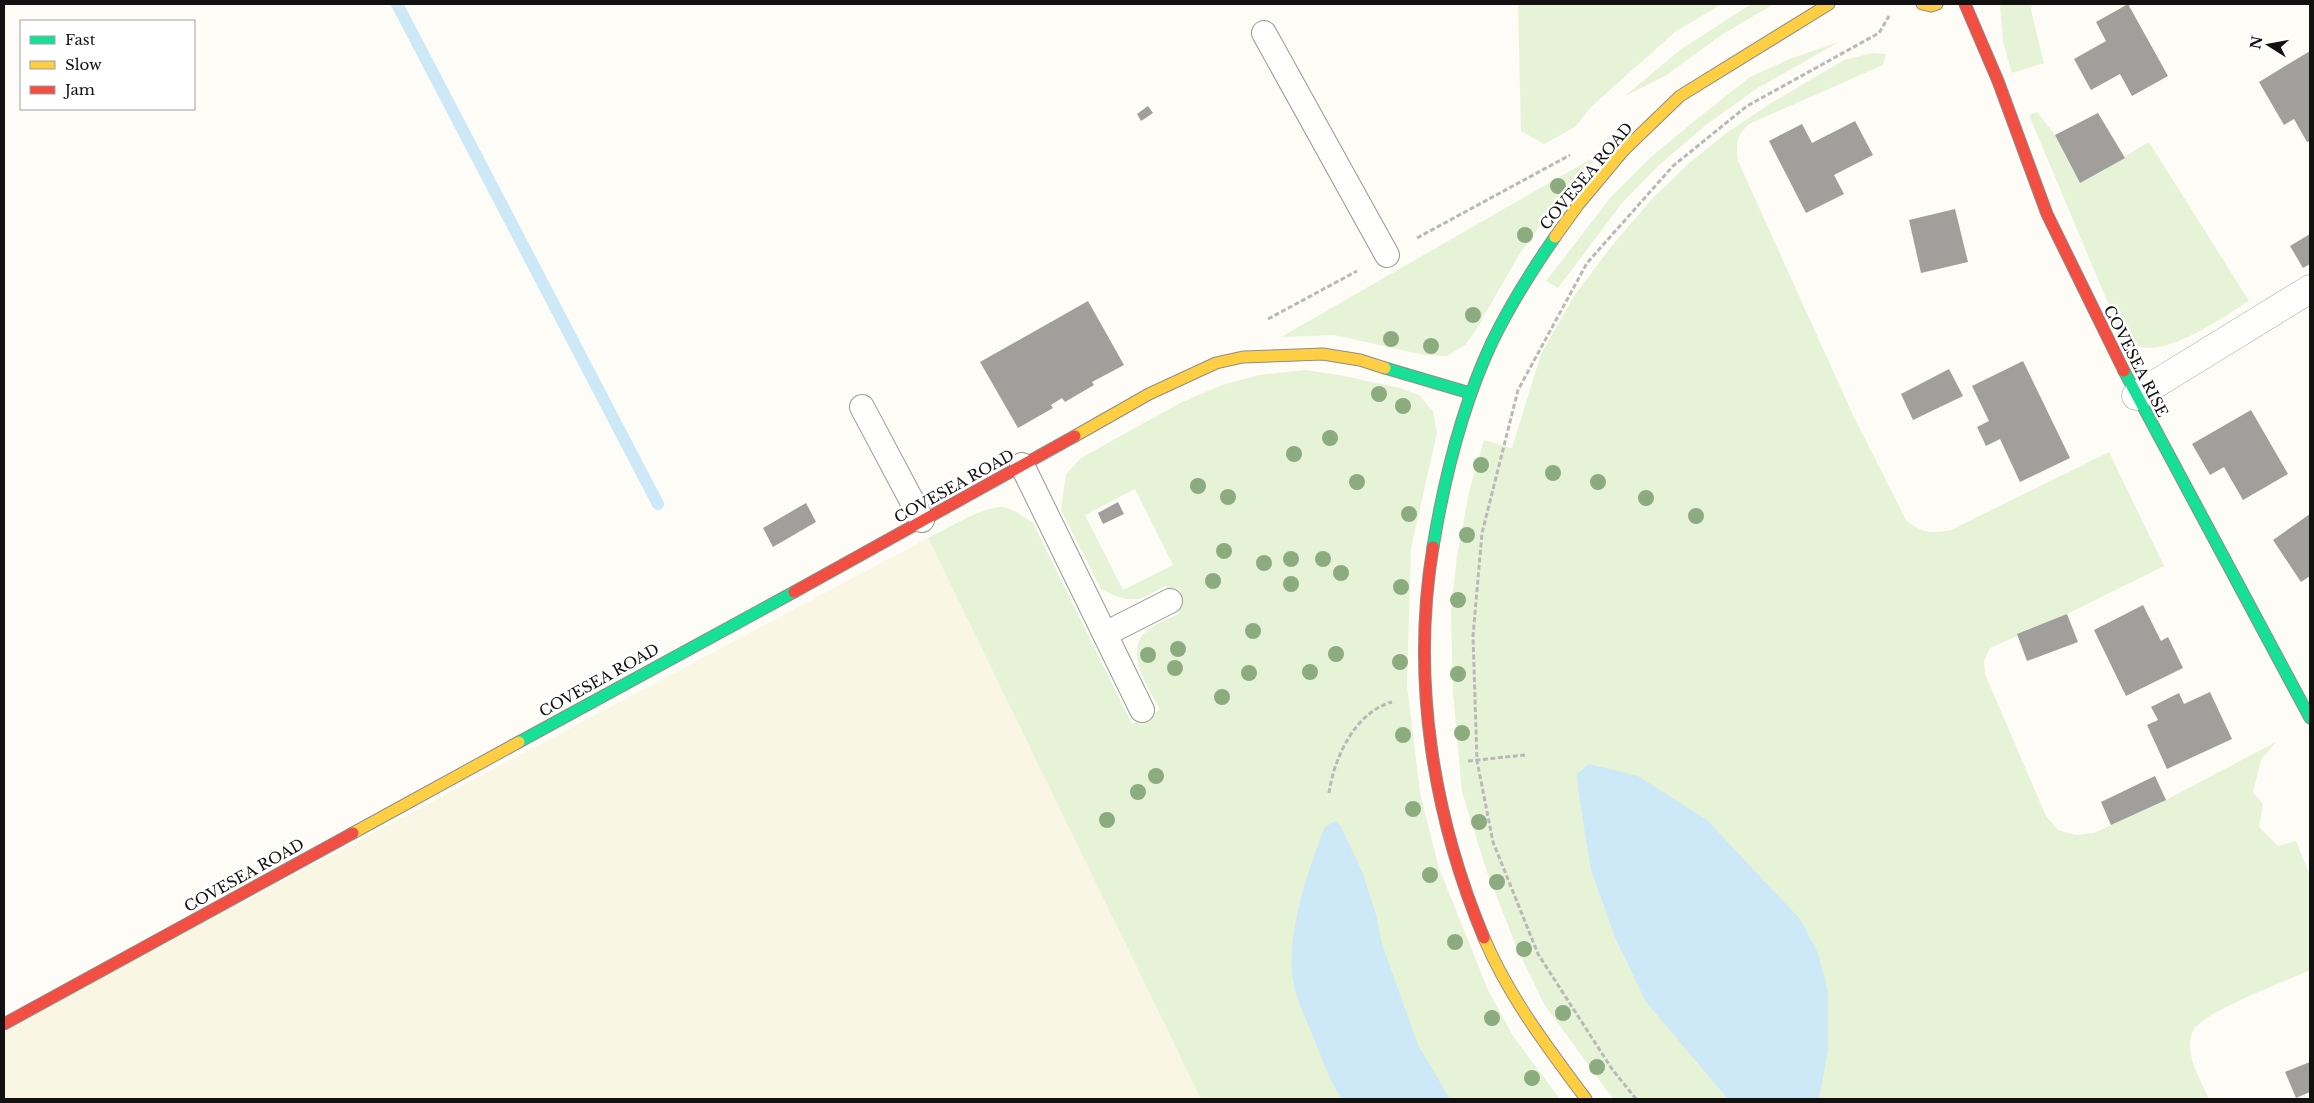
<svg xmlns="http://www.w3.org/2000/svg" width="2314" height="1103" font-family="'Libre Baskerville',serif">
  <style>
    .farmland { fill: #f9f7e4 }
    .green { fill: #e7f3d7; fill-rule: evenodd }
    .water { fill: #cde8f7 }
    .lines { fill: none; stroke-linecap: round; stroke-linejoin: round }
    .stream { stroke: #cde8f7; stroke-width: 12 }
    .building { fill: #a19f9c }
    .lane-casing { stroke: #979795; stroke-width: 26 }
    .street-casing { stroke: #979795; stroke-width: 29 }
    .fast-casing { stroke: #8e8d8b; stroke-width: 13 }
    .slow-casing { stroke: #8e8d8b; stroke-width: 13 }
    .jam-casing { stroke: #8e8d8b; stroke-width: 13 }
    .path { stroke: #b9b9b8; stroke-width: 3; stroke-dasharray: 5 2.5; stroke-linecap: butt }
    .lane { stroke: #fffffe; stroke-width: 24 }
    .street { stroke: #fffffe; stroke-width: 28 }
    .fast { stroke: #16e098; stroke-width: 11 }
    .slow { stroke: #ffcf43; stroke-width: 11 }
    .jam { stroke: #f24e42; stroke-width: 11 }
    .tree { fill: #8cac80 }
    .labels { text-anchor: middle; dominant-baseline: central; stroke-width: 5; stroke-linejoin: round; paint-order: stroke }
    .street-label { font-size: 15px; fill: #111; stroke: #fff }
  </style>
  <rect width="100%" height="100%" fill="#fdfcf7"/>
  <path class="farmland" d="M928 538 1201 1099H4V1029Z"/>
  <g class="green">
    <path d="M1518 4H1722L1675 32 1592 106 1575 127 1544 144 1521 131Z"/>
    <path d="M1751 4H1774L1723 34 1665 76 1625 96 1680 50Z"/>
    <path d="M2000 4H2032L2031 10 2044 63 2012 73 2003 42Z"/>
    <path d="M1839 42 1756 89 1706 125 1658 166 1622 203 1558 288 1546 281 1611 197 1650 158 1698 118 1750 77 1792 58Z"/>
    <path d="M1873 53 1886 54 1883 65 1749 124C1736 137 1736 143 1738 161L1853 415 1906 520C1921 533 1932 534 1951 530L2109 452 2164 566 2067 614 1990 648 1984 661 1985 674 2046 816 2058 830 2076 835 2094 833 2166 800 2276 742 2261 760 2253 792 2263 804 2259 827 2278 846 2296 841 2310 876V970C2289 980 2200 1013 2193 1031 2183 1053 2201 1080 2209 1099H1613L1544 1004 1516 946 1486 869 1462 792 1453 692 1451 611 1457 556 1470 488 1484 440 1512 448 1541 354 1574 296 1610 248 1651 200 1688 164 1725 134 1771 103 1844 60Z"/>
    <path d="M2037 112 2055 135 2080 183 2149 142 2249 301C2223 317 2168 357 2137 346 2128 343 2123 335 2118 327L2029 115Z"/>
    <path d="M1610 148 1570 183 1519 255 1474 333 1465 345 1447 356 1424 355 1334 335 1281 337Z"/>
    <path d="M1305 370 1339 375 1400 388 1419 395 1433 411 1437 433 1411 548 1407 685 1420 793 1439 868 1488 990 1513 1036 1560 1099H1201L928 538C947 529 981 507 1002 507 1013 508 1024 517 1033 523L1132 724 1160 710C1149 688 1121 650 1149 629 1158 622 1170 619 1180 613L1166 586 1140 599H1127L1115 596 1101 589 1061 510 1066 474 1081 458 1180 403 1222 385 1259 375ZM1135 489 1173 565 1123 590 1085 515Z"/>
  </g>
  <g class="water">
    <path d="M1589 764 1638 776 1707 820 1800 919 1818 953 1828 992V1050L1819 1099H1728L1646 1002 1615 937 1591 870 1579 796 1577 774Z"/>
    <path d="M1335 821 1341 826 1363 874 1376 915 1382 944 1418 1045 1450 1099H1342C1330 1081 1323 1061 1315 1041 1307 1021 1296 1000 1293 979 1286 934 1308 869 1325 827Z"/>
  </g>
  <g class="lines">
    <path class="stream" d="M397 4 658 504"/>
  </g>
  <g class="building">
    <path d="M2128 4 2168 76 2132 96 2120 74 2091 90 2074 59 2106 41 2096 22Z"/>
    <path d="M2310 51V141L2307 142 2294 119 2284 125 2259 82Z"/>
    <path d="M1148 106 1153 113 1141 121 1137 114Z"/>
    <path d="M2098 113 2125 158 2080 183 2055 135Z"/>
    <path d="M1855 121 1873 155 1834 175 1844 194 1806 213 1769 141 1802 124 1812 143Z"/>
    <path d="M1955 209 1968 262 1921 273 1909 220Z"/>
    <path d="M2310 234V264L2303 268 2290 246Z"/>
    <path d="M1088 301 1124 365 1092 382 1094 385 1065 402 1062 398 1051 405 1053 408 1018 428 980 362Z"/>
    <path d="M2023 361 2070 458 2020 482 2000 439 1986 446 1977 427 1989 421 1972 386Z"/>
    <path d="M1949 369 1963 396 1913 420 1901 394Z"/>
    <path d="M2251 410 2288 474 2243 500 2224 467 2210 475 2192 444Z"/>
    <path d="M1118 502 1124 514 1103 524 1098 513Z"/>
    <path d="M806 503 816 522 773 547 763 528Z"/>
    <path d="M2310 514V576L2301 582 2273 540Z"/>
    <path d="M2143 605 2161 641 2168 637 2183 668 2126 696 2094 630Z"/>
    <path d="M2067 614 2078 642 2027 661 2017 634Z"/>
    <path d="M2210 692 2232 739 2167 769 2147 725 2158 720 2151 707 2179 693 2184 704Z"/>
    <path d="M2155 776 2166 800 2111 825 2101 802Z"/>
    <path d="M2310 1062V1092L2296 1098 2285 1072Z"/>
  </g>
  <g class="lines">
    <defs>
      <g id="lane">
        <path d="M1264 33 1387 255"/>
        <path d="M862 407 922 520"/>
        <path d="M1022 465 1142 710"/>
        <path d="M1105 634 1170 601"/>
      </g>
      <path id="street" d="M2136 396 2310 289"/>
      <g id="fast">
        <path d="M1385 368 1470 393"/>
        <path d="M2124 371 2310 718"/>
        <path d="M1433 547C1444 480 1463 404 1492 342 1510 305 1532 270 1555 237"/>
        <path d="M519 742 794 592"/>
      </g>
      <g id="slow">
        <path d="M1922 4 1931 6 1937 4"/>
        <path d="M1555 237 1578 205 1624 150 1680 96 1829 4"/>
        <path d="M1075 436 1149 394 1216 363 1243 357 1323 354 1360 360 1385 368"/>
        <path d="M353 833 519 742"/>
        <path d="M1484 938C1509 997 1548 1048 1586 1099"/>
      </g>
      <g id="jam">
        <path d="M1965 4 1998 81 2047 214 2124 371"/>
        <path d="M1433 547C1411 679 1433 816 1484 938"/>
        <path d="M794 592 1075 436"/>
        <path d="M4 1024 353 833"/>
      </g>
    </defs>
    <use href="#lane" class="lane-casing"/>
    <use href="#street" class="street-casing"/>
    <use href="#fast" class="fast-casing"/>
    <use href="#slow" class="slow-casing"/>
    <use href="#jam" class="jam-casing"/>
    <g class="path">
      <path d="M1417 238 1570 155"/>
      <path d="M1268 319 1357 271"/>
      <path d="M1468 761 1525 755"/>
      <path d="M1329 793C1334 758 1355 712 1392 702"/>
      <path d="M1636 1099 1612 1069 1538 954 1493 842 1477 761 1473 636 1482 533 1518 390 1587 263 1673 166 1747 106 1879 33 1889 16"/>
    </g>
    <use href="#lane" class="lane"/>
    <use href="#street" class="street"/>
    <use href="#fast" class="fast"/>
    <use href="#slow" class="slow"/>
    <use href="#jam" class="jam"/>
  </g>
  <g class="tree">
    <circle cx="1558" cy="186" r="8"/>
    <circle cx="1525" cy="235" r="8"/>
    <circle cx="1473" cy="315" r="8"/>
    <circle cx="1391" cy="339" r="8"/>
    <circle cx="1431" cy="346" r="8"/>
    <circle cx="1379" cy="394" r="8"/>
    <circle cx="1403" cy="406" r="8"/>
    <circle cx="1330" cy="438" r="8"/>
    <circle cx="1294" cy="454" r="8"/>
    <circle cx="1481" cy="465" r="8"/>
    <circle cx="1553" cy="473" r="8"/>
    <circle cx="1357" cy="482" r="8"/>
    <circle cx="1598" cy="482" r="8"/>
    <circle cx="1198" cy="486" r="8"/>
    <circle cx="1228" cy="497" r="8"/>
    <circle cx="1646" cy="498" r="8"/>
    <circle cx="1409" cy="514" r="8"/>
    <circle cx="1696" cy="516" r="8"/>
    <circle cx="1467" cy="535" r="8"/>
    <circle cx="1224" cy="551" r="8"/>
    <circle cx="1291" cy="559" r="8"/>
    <circle cx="1323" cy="559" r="8"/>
    <circle cx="1264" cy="563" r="8"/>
    <circle cx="1341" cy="573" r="8"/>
    <circle cx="1213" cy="581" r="8"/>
    <circle cx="1291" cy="584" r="8"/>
    <circle cx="1401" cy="587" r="8"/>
    <circle cx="1458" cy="600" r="8"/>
    <circle cx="1253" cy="631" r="8"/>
    <circle cx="1178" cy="649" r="8"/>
    <circle cx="1336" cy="654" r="8"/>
    <circle cx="1148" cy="655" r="8"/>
    <circle cx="1400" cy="662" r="8"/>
    <circle cx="1175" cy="668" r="8"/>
    <circle cx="1310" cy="672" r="8"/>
    <circle cx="1249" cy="673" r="8"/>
    <circle cx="1458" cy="674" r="8"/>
    <circle cx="1222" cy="697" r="8"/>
    <circle cx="1462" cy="733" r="8"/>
    <circle cx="1403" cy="735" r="8"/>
    <circle cx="1156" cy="776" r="8"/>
    <circle cx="1138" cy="792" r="8"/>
    <circle cx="1413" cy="809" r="8"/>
    <circle cx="1107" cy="820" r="8"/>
    <circle cx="1479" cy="822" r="8"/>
    <circle cx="1430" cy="875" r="8"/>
    <circle cx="1497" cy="882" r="8"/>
    <circle cx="1455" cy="942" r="8"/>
    <circle cx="1524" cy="949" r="8"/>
    <circle cx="1563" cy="1013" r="8"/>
    <circle cx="1492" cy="1018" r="8"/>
    <circle cx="1597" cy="1067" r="8"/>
    <circle cx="1532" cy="1078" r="8"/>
  </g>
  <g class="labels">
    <g class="street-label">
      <text transform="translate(1586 176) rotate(-50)">COVESEA ROAD</text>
      <text transform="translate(2136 361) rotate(63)">COVESEA RISE</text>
      <text transform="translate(954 486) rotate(-29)">COVESEA ROAD</text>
      <text transform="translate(599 680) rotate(-29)">COVESEA ROAD</text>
      <text transform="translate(244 875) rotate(-29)">COVESEA ROAD</text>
    </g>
  </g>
  <rect width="2314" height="1103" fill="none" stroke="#111111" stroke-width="10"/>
  <rect x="20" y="20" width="175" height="90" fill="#ffffff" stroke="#a0a0a0"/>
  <rect x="30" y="36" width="25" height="8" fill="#16e098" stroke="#a0a0a0"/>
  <text x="65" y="45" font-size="15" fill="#111111">Fast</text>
  <rect x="30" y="61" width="25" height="8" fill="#ffcf43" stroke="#a0a0a0"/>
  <text x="65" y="70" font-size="15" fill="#111111">Slow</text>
  <rect x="30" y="86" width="25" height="8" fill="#f24e42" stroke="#a0a0a0"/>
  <text x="65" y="95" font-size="15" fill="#111111">Jam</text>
  <g transform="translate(2269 45) rotate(281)" stroke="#ffffff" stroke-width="4" paint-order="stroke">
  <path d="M0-4L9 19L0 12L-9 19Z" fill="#111111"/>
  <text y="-8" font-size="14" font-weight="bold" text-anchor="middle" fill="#111111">N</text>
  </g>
</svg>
